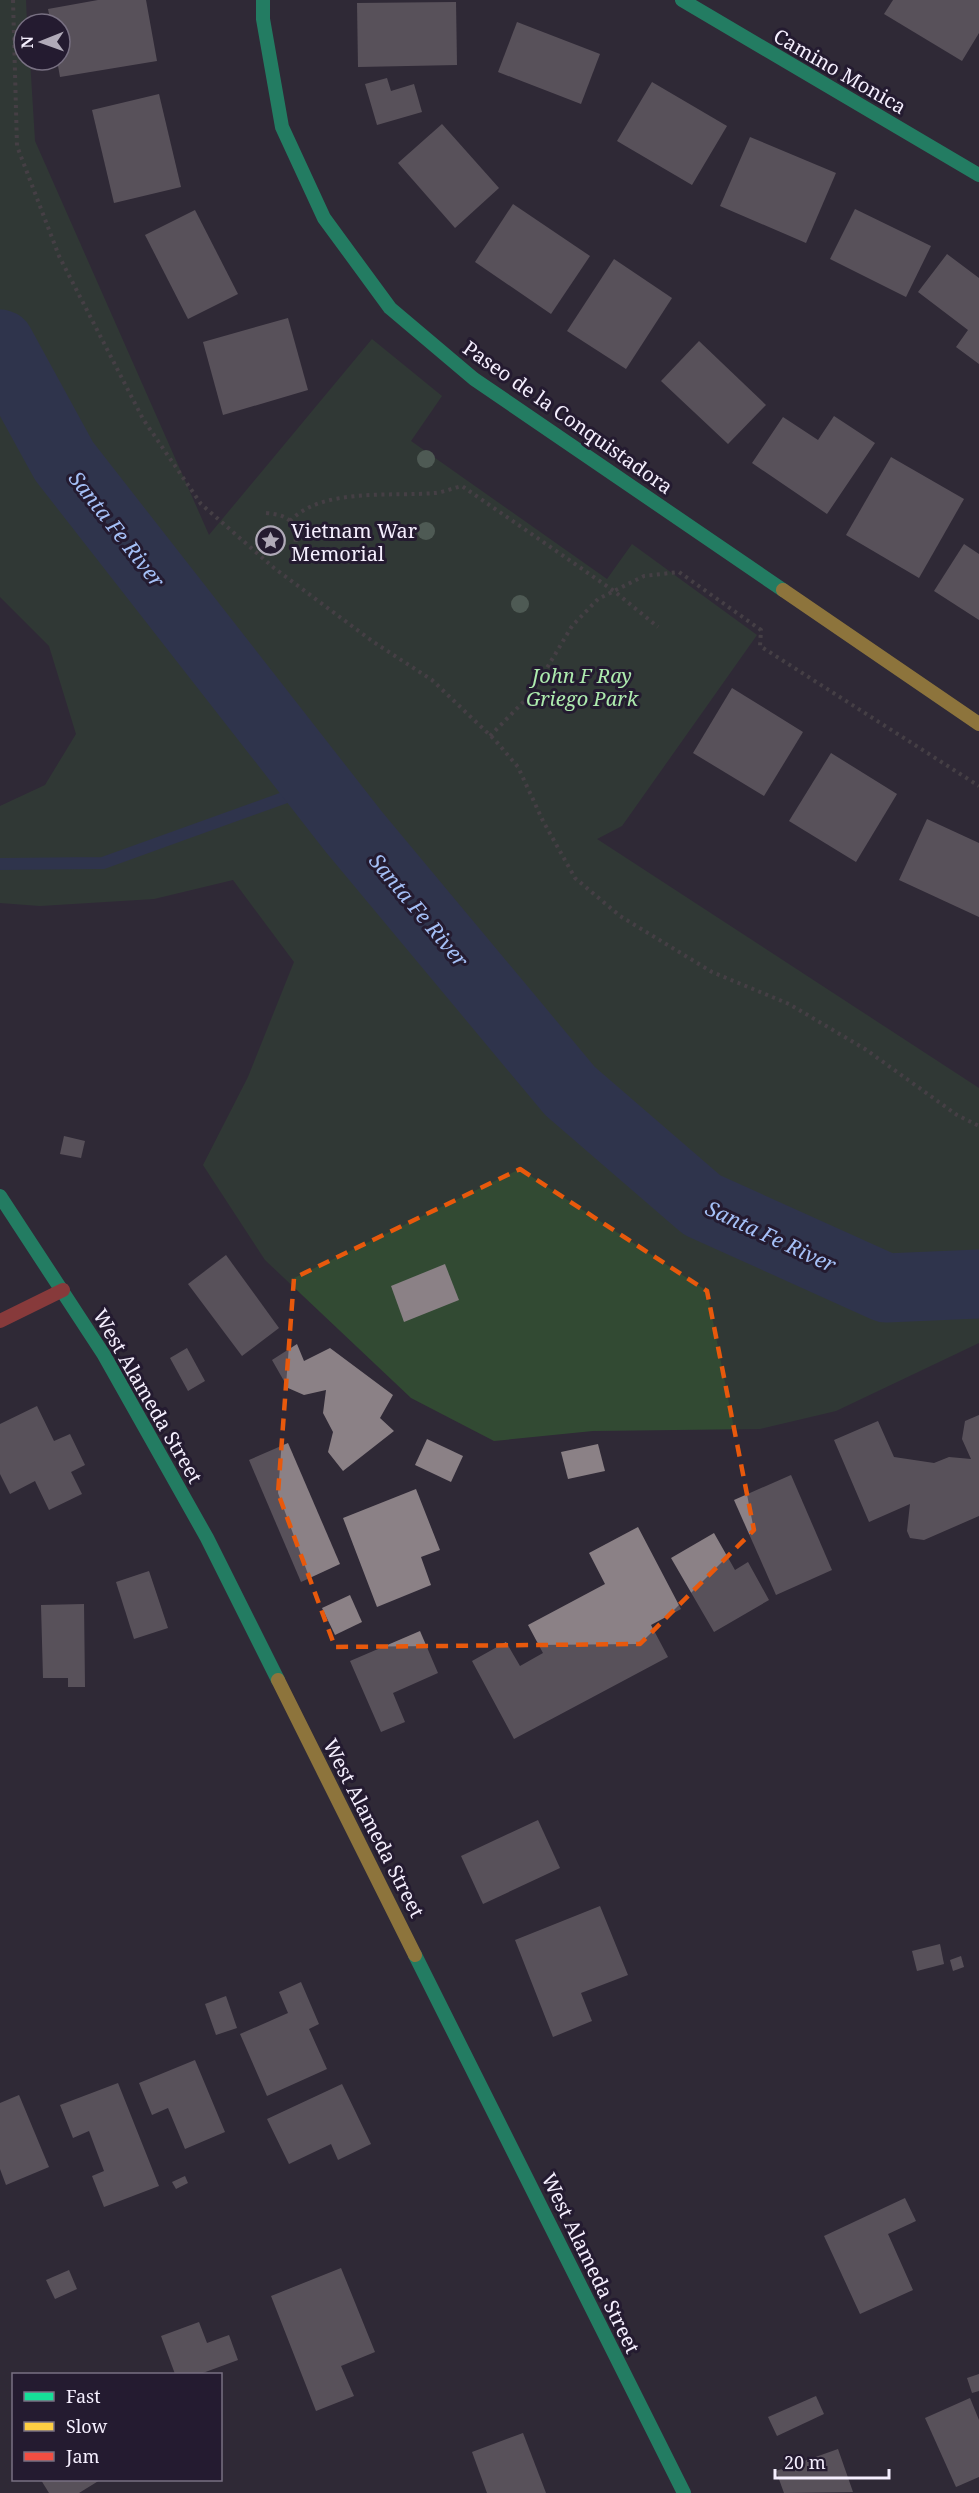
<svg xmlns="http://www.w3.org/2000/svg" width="979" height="2493" font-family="'Noto Serif',serif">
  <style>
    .green { fill: #324a33 }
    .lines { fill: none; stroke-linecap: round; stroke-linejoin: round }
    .stream { stroke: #2f4067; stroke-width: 12 }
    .river { stroke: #2f4067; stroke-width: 69 }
    .building { fill: #8b8186 }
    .path { stroke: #605957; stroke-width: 4; stroke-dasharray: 3 4.5; stroke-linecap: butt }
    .fast { stroke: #16e098; stroke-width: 14 }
    .slow { stroke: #ffcf43; stroke-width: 14 }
    .jam { stroke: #f24e42; stroke-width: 14 }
    .tree { fill: #749478 }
    .marked { fill: none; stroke: #e8590c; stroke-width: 4.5; stroke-dasharray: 12 8; stroke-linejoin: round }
    .labels { text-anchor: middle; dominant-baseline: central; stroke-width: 6; stroke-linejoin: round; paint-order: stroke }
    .street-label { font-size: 20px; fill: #f5effe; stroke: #241b30 }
    .poi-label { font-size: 20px; fill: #f5effe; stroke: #241b30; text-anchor: start }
    .park-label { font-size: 20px; font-style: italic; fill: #adebae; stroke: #241b30 }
    .water-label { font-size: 21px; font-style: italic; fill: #a5c0f7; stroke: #241b30 }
  </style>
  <rect width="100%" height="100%" fill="#2f2936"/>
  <path class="green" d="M0 0H26L27 24H24V60H30L35 141 209 535 372 339 442 396 411 441 607 579 632 544 757 635 622 826 597 839 979 1088V1343L836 1411 760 1429 593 1431 494 1441 411 1398 265 1260 203 1165 248 1077 294 962 233 880 154 899 40 906 0 903V806L45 785 76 734 49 646 0 597Z"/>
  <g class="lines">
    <path class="stream" d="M0 864 103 863 317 786"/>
    <path class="river" d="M0 344 64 461 354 832 570 1091 702 1205 886 1288 979 1284"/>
  </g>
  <g class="building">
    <path d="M98 0H146L157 61 60 77 57 60H60V24H51L48 9Z"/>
    <path d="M893 0H979V33L962 61 884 14Z"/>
    <path d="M456 2 457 65 358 67 357 3Z"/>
    <path d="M517 22 600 54 581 104 498 72Z"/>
    <path d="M387 78 391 91 414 84 422 112 377 125 365 84Z"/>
    <path d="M652 82 727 126 692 185 617 141Z"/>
    <path d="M159 94 181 187 114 203 92 110Z"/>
    <path d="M442 124 499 188 455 228 398 163Z"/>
    <path d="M750 137 836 173 806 243 720 206Z"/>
    <path d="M513 204 590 256 551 314 475 262Z"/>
    <path d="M855 209 931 246 906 297 830 259Z"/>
    <path d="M195 210 238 294 188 319 145 235Z"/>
    <path d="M947 254 979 278V364L956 347 968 330 918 292Z"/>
    <path d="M614 259 672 298 626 369 567 331Z"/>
    <path d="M288 318 308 390 223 415 203 342Z"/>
    <path d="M699 341 766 405 728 444 661 381Z"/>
    <path d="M834 416 875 443 827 514 752 463 783 417 818 440Z"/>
    <path d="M891 457 964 499 919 578 846 535Z"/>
    <path d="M964 544 979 554V620L934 591Z"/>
    <path d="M732 688 803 732 764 796 693 753Z"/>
    <path d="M831 753 897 794 856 862 789 821Z"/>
    <path d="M927 819 979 843V917L899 880Z"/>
    <path d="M64 1136 85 1141 81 1158 60 1154Z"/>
    <path d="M226 1255 279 1328 242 1356 188 1284Z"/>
    <path d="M445 1264 459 1300 404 1322 391 1286Z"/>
    <path d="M297 1344 304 1361 330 1348 393 1395 380 1418 394 1431 343 1471 328 1452 333 1432 323 1413 326 1390 304 1395 288 1388 272 1360Z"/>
    <path d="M187 1348 205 1381 188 1391 170 1358Z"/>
    <path d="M37 1406 54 1441 70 1434 85 1465 71 1472 82 1494 49 1510 35 1481 10 1494 0 1474V1424Z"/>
    <path d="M979 1415V1516L924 1540 910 1538 907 1531 910 1504 869 1522 834 1440 878 1421 894 1457 934 1463 949 1457 971 1459 962 1439 965 1421Z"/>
    <path d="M427 1439 463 1456 451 1482 415 1465Z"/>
    <path d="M288 1443 340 1564 301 1582 249 1460Z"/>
    <path d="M598 1444 605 1471 568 1479 561 1452Z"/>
    <path d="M791 1475 832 1570 776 1595 734 1500Z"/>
    <path d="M416 1489 440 1550 421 1557 431 1585 377 1607 343 1518Z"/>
    <path d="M638 1527 681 1609 651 1625 668 1657 514 1739 472 1661 506 1642 520 1666 543 1653 528 1625 605 1584 589 1553Z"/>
    <path d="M714 1533 735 1570 748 1562 769 1600 714 1632 671 1558Z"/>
    <path d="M149 1571 168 1628 134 1639 116 1582Z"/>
    <path d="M350 1595 362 1622 335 1635 322 1608Z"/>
    <path d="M84 1604 85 1687H68V1678H43L41 1605Z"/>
    <path d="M420 1631 438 1673 393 1693 405 1722 381 1732 350 1661Z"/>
    <path d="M538 1820 560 1868 483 1904 461 1856Z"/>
    <path d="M600 1906 628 1975 581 1993 592 2021 553 2037 515 1940Z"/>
    <path d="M940 1944 944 1964 917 1971 912 1951Z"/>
    <path d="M961 1956 964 1967 953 1971 950 1960Z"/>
    <path d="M301 1982 319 2024 309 2029 327 2069 267 2096 240 2034 288 2013 279 1992Z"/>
    <path d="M226 1996 237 2028 216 2035 205 2004Z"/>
    <path d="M195 2060 225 2132 185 2149 168 2108 152 2115 139 2083Z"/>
    <path d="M118 2083 159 2186 104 2207 92 2176 104 2171 89 2131 73 2138 60 2105Z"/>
    <path d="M342 2084 371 2144 338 2160 331 2144 289 2164 267 2119Z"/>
    <path d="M19 2095 49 2167 6 2185 0 2169V2103Z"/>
    <path d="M185 2176 188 2183 176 2189 172 2182Z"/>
    <path d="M905 2198 916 2221 888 2234 913 2290 860 2314 824 2236Z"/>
    <path d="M341 2268 375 2352 341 2366 354 2396 316 2411 271 2296Z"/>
    <path d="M69 2270 77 2289 55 2299 46 2280Z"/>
    <path d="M199 2322 207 2343 229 2335 238 2360 200 2374H175L161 2336Z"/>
    <path d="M979 2374V2391L972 2393 967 2378Z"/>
    <path d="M816 2396 824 2414 777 2436 768 2417Z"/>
    <path d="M970 2398 979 2420V2477L956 2487 925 2418Z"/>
    <path d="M523 2433 546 2493H487L472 2452Z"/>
    <path d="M838 2449 853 2492 784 2493 776 2471Z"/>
    <path d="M41 2480H100L79 2493H49Z"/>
  </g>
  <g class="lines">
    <g class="path">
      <path d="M13 0 17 146 59 256 143 419 201 504 274 568 372 641 432 680 495 740 518 767 543 821 575 878 620 916 712 972 789 1004 865 1049 957 1115 979 1126"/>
      <path d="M266 513C292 515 298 525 295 549"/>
      <path d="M290 521C322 487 393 497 435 493 444 492 453 488 462 486L614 591 658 627"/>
      <path d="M490 736 532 693 572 626 598 599 644 576 679 572 761 630 760 646 979 786"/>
    </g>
    <g class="fast">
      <path d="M263 0V19L282 127 324 218 390 308 474 379 783 590"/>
      <path d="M682 0 979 175"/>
      <path d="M0 1196 104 1355 207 1538 278 1680"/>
      <path d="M415 1955 684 2493"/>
    </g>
    <g class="slow">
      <path d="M783 590 979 724"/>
      <path d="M278 1680 415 1955"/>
    </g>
    <path class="jam" d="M0 1321 63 1290"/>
  </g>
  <g class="tree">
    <circle cx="426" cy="459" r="9"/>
    <circle cx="426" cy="531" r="9"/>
    <circle cx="520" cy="604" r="9"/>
  </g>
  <path d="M0 0H979V2493H0ZM520 1169 707 1291 754 1530 640 1644 335 1647 278 1493 294 1278Z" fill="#2f2936" fill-opacity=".55" fill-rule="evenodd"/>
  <path class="marked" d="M520 1169 707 1291 754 1530 640 1644 335 1647 278 1493 294 1278Z"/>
  <defs>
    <symbol id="sight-ring" viewBox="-11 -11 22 22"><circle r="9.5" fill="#241b30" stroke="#b0aab8" stroke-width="1.5"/><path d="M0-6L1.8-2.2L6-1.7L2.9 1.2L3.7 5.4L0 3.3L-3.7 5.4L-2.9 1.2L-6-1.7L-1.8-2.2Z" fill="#b0aab8"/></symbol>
  </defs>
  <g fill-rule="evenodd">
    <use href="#sight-ring" x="254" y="524" width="33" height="33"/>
  </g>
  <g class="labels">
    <g class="street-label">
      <text transform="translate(840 71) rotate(30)">Camino Monica</text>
      <text transform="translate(568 417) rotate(35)">Paseo de la Conquistadora</text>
      <text transform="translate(148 1396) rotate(60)">West Alameda Street</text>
      <text transform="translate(374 1828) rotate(63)">West Alameda Street</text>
      <text transform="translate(591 2263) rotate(64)">West Alameda Street</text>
    </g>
    <g class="poi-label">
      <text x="291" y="530">Vietnam War<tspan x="291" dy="23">Memorial</tspan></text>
    </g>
    <g class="park-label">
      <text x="582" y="675">John F Ray<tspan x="582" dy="23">Griego Park</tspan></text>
    </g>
    <g class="water-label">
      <text transform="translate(117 529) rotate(52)">Santa Fe River</text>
      <text transform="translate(419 910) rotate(50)">Santa Fe River</text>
      <text transform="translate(771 1236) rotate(25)">Santa Fe River</text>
    </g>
  </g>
  <rect x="12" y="2373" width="210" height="108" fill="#241b30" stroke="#787082" stroke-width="1.5"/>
  <rect x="24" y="2392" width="30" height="9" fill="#16e098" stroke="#787082" stroke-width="1.5"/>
  <text x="66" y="2403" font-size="18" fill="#f5effe">Fast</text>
  <rect x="24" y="2422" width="30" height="9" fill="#ffcf43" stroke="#787082" stroke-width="1.5"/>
  <text x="66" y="2433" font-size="18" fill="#f5effe">Slow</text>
  <rect x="24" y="2452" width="30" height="9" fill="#f24e42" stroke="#787082" stroke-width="1.5"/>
  <text x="66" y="2463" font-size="18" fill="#f5effe">Jam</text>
  <g transform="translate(42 42) rotate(269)"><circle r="28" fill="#241b30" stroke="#787082" stroke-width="1.5"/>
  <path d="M0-4.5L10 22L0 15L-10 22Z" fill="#b0aab8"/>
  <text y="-9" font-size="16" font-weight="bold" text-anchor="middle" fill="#f5effe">N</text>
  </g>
  <path d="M775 2469v9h114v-9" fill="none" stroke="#f5effe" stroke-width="3"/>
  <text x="784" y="2469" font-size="18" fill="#f5effe" stroke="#241b30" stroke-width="4.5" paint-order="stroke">20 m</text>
</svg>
